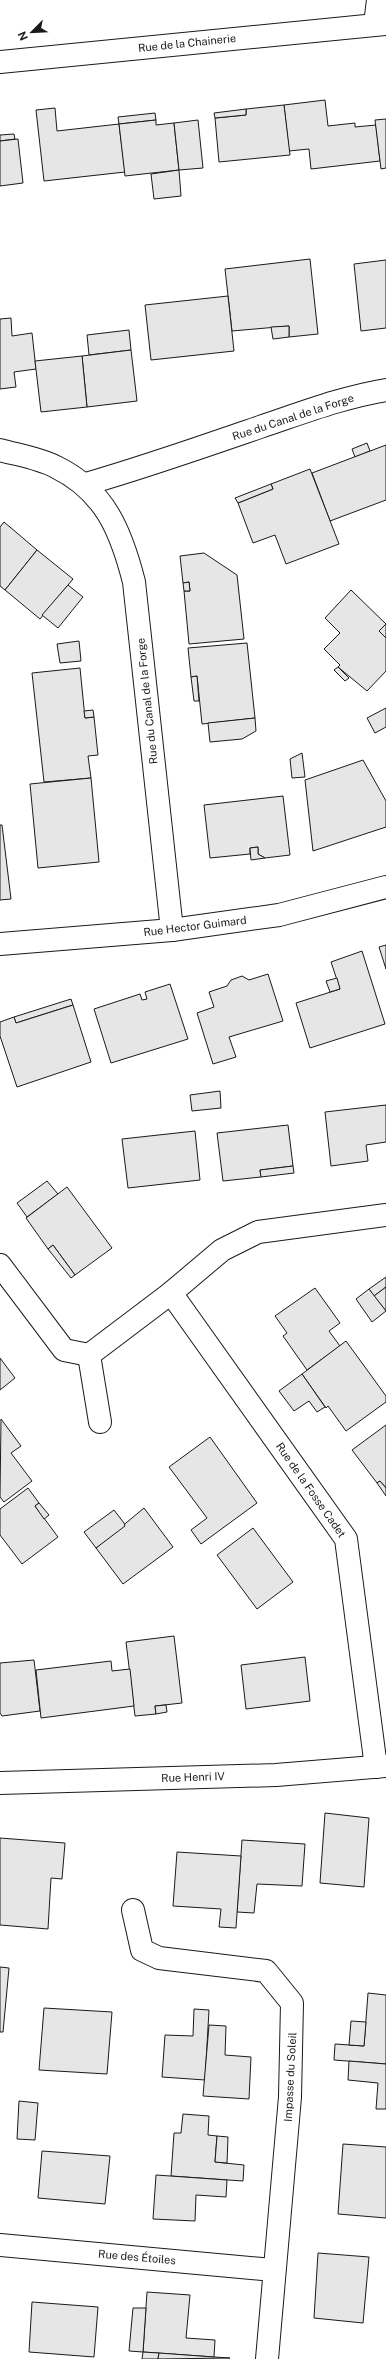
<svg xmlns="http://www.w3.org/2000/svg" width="386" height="2359" font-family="'Public Sans',sans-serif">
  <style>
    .building { fill: #e6e6e6; stroke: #1a1a1a }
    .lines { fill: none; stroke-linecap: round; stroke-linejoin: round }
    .minor-casing { stroke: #1a1a1a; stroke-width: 24 }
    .minor { stroke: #fff; stroke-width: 22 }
    .labels { text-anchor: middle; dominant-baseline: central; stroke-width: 3; stroke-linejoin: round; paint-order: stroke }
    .street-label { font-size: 11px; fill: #1a1a1a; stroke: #fff }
  </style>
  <rect width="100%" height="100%" fill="#fff"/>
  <g class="building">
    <path d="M325 100 328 126 355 123V127L376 125 380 161 311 169 309 149 289 151 284 105Z"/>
    <path d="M284 105 290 155 219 162 215 118 246 115V109Z"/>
    <path d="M55 108 57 131 119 124 125 172 44 181 36 110Z"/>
    <path d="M246 109V115L215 118 214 113Z"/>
    <path d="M155 113 156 120 119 124 118 117Z"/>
    <path d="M386 119V168L381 169 375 120Z"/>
    <path d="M156 120V125L174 123 179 170 125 176 119 124Z"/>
    <path d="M198 120 203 168 179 170 174 123Z"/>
    <path d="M14 134 15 139 0 141V135Z"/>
    <path d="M18 139 23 183 0 186V141Z"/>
    <path d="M179 170 181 196 154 199 151 174Z"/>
    <path d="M310 259 318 334 289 337V326L232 331 225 269Z"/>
    <path d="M386 260V328L361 331 354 264Z"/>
    <path d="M228 296 234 351 151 360 145 305Z"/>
    <path d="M11 318 12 336 32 333 36 369 14 372 16 387 0 389V319Z"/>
    <path d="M289 326V337L273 339 271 327Z"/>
    <path d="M129 330 131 350 89 355 87 335Z"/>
    <path d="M131 350 137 401 87 407 82 356Z"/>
    <path d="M82 356 87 407 41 412 35 361Z"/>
    <path d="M367 443 370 451 355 457 352 449Z"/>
    <path d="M386 445V500L330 521 312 473Z"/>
    <path d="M310 469 339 544 286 564 275 535 253 543 238 503 273 489 271 484Z"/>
    <path d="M271 484 273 489 238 503 235 498Z"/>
    <path d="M4 522 37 550 5 590 0 586V527Z"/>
    <path d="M37 550 73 579 40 619 5 590Z"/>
    <path d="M204 553 237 575 244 639 189 644 184 591H190L189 582 183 583 180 556Z"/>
    <path d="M189 582 190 591H184L183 583Z"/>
    <path d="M68 585 83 597 58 628 42 615Z"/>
    <path d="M351 590 386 624 379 631 386 638V671L367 691 338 667 340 665 324 649 340 633 325 618Z"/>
    <path d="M386 624V638L379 631Z"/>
    <path d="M79 641 81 661 60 663 57 644Z"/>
    <path d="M247 643 255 718 202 724 197 676 191 677 188 648Z"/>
    <path d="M338 667 349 678 345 681 334 670Z"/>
    <path d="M80 668 85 718 94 717 98 755 88 756 91 778 44 782 32 673Z"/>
    <path d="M197 676 199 701H194L191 677Z"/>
    <path d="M386 708V727L375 733 367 718Z"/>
    <path d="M93 710 94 717 85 718 84 711Z"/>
    <path d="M255 718 256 731 242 739 210 742 208 723Z"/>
    <path d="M302 753 305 777 292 778 290 759Z"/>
    <path d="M363 760 386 801V827L313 851 305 780Z"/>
    <path d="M91 778 99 862 38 868 30 784Z"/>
    <path d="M283 796 290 855 265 858 258 854V847L250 848V854L210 858 204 805Z"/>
    <path d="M0 825H2L11 899 0 900Z"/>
    <path d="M258 847V854L265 858 251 860 250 848Z"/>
    <path d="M386 945V969L379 947Z"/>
    <path d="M362 951 385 1024 310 1048 296 1003 340 989 331 962Z"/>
    <path d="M268 974 283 1021 229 1037 236 1057 213 1064 197 1013 214 1007 209 992 227 986 231 980 242 976 249 980Z"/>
    <path d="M337 978 340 989 330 992 326 981Z"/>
    <path d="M170 984 188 1039 111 1063 94 1009 140 994 142 1000 147 999 145 992Z"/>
    <path d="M71 999 73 1005 16 1023 14 1017Z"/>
    <path d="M73 1005 91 1062 17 1087 0 1036V1022L14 1017 16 1023Z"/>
    <path d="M220 1091 221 1108 192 1111 190 1095Z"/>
    <path d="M386 1105V1142L366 1145 368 1161 331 1166 325 1112Z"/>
    <path d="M288 1125 293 1166 260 1170 261 1177 223 1181 217 1133Z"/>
    <path d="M195 1131 200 1180 128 1188 122 1139Z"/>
    <path d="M293 1166 294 1173 261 1177 260 1170Z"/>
    <path d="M47 1181 58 1194 27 1217 17 1203Z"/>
    <path d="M67 1187 112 1248 75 1275 53 1245 48 1249 26 1218Z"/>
    <path d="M53 1245 75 1275 71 1278 48 1249Z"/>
    <path d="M386 1277V1287L374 1296 369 1289Z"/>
    <path d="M386 1287V1311L374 1296Z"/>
    <path d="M315 1288 340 1323 329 1331 340 1346 307 1370 283 1336 287 1333 275 1316Z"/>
    <path d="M369 1289 386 1311 372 1322 356 1299Z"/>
    <path d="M346 1341 386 1396V1402L346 1431 328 1406 326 1408 302 1374Z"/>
    <path d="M0 1358 15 1378 0 1390Z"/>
    <path d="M302 1374 325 1407 317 1412 309 1401 294 1411 279 1391Z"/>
    <path d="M1 1419 21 1446 11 1453 32 1481 4 1502 0 1497Z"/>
    <path d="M386 1425V1488L380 1481 377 1483 352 1450Z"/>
    <path d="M210 1437 257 1503 201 1544 191 1530 207 1518 169 1467Z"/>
    <path d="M380 1481 386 1488V1496L377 1483Z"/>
    <path d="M28 1488 39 1503 35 1506 58 1537 22 1564 0 1535V1509Z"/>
    <path d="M39 1503 49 1515 44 1519 35 1506Z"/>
    <path d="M144 1508 173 1547 123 1584 96 1548Z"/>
    <path d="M114 1510 124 1523 125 1526 96 1548 84 1532Z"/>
    <path d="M253 1528 293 1582 257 1609 217 1555Z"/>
    <path d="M174 1636 182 1703 155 1706 156 1714 135 1716 126 1642Z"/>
    <path d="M305 1657 310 1701 246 1709 241 1665Z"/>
    <path d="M34 1660 40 1711 2 1716 0 1713V1663Z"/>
    <path d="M111 1661 112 1671 130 1669 134 1706 41 1718 36 1670Z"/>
    <path d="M166 1705 167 1712 156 1714 155 1706Z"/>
    <path d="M325 1813 369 1818 364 1887 320 1883Z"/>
    <path d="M0 1838 65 1843 62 1879 51 1878 48 1929 0 1925Z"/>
    <path d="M242 1840 305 1844 302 1886 257 1884 254 1913 237 1912Z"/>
    <path d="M177 1852 241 1856 236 1928 219 1927 221 1909 173 1906Z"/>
    <path d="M0 1967 9 1968 3 2032H0Z"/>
    <path d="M368 1993 386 1995V2064L334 2060 335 2044 364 2046Z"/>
    <path d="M44 2008 112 2012 107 2074 39 2070Z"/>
    <path d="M194 2009 209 2010 205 2080 162 2077 165 2035 193 2036Z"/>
    <path d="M351 2021 366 2022 364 2046 349 2045Z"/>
    <path d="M209 2025 226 2026 225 2055 251 2057 249 2099 203 2096Z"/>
    <path d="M349 2061 386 2064V2109H376L378 2083 348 2080Z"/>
    <path d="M19 2101 38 2103 35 2140 17 2139Z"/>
    <path d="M183 2114 209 2116 208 2135 217 2136 215 2162 244 2165 243 2181 171 2176 174 2133H181Z"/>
    <path d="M217 2136 228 2137 227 2163 215 2162Z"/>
    <path d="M343 2144 386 2147V2218L338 2214Z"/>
    <path d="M42 2151 110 2156 105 2204 38 2198Z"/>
    <path d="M156 2175 227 2180 226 2197 196 2195 195 2221 153 2219Z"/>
    <path d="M318 2253 369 2257 363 2323 314 2318Z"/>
    <path d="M147 2292 190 2295 186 2338 215 2340 214 2357 143 2352Z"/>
    <path d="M32 2302 98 2307 94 2357 29 2352Z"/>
    <path d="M133 2308H146L143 2352 129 2351Z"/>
    <path d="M143 2352 159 2353 158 2359H142Z"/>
    <path d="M159 2353 214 2357 230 2358 158 2359Z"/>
  </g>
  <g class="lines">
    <defs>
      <g id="minor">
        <path d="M375 24 378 0"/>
        <path d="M0 62 386 24"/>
        <path d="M0 450C18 455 39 458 56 467 105 491 121 531 134 582L172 930"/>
        <path d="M86 484C145 467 202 447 260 427 302 413 343 397 386 390"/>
        <path d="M0 944 172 930 279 915 386 887"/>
        <path d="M0 1265 64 1350 89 1355 171 1293 346 1539 376 1767"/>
        <path d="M171 1293 222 1250 258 1232 386 1215"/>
        <path d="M89 1355 100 1422"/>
        <path d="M0 1783 276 1775 386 1766"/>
        <path d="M133 1910 142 1950 159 1958 266 1971 292 2003 290 2097 267 2359"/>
        <path d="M0 2245 273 2270"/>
      </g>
    </defs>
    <use href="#minor" class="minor-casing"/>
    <use href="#minor" class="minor"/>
  </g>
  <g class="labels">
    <g class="street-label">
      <text transform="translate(187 43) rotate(-6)">Rue de la Chainerie</text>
      <text transform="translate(293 417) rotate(-18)">Rue du Canal de la Forge</text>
      <text transform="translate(147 701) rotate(-96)">Rue du Canal de la Forge</text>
      <text transform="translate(195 926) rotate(-7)">Rue Hector Guimard</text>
      <text transform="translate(311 1490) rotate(55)">Rue de la Fosse Cadet</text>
      <text transform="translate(193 1777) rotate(-2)">Rue Henri IV</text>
      <text transform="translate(290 2077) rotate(-87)">Impasse du Soleil</text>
      <text transform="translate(137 2257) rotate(5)">Rue des Étoiles</text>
    </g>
  </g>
  <g transform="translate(32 32) rotate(246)" stroke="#ffffff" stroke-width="3" paint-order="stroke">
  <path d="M0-3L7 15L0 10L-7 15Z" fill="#1a1a1a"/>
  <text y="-6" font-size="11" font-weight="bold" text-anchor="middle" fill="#1a1a1a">N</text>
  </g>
</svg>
